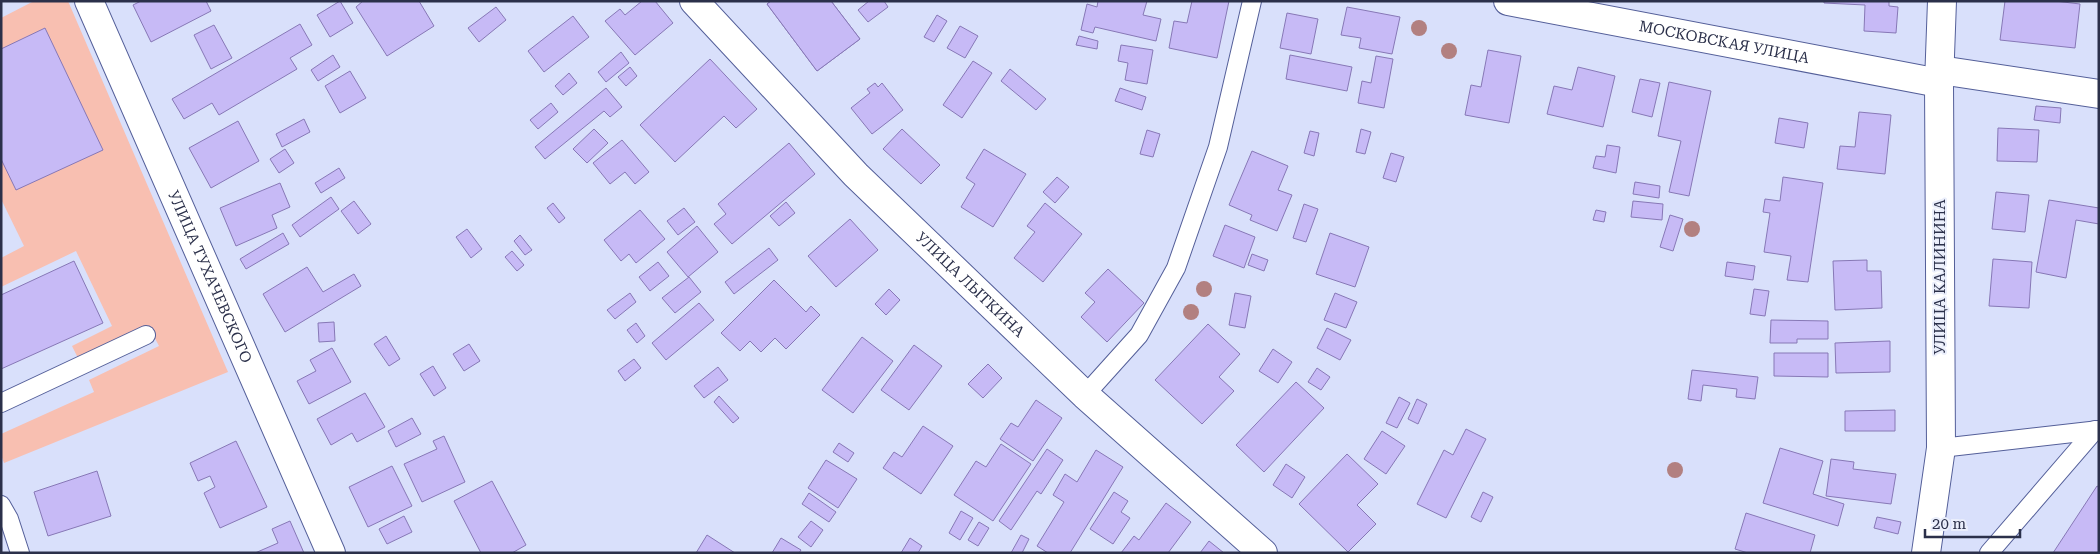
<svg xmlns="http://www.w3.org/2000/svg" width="2100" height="554" font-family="'Roboto Serif',serif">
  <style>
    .green { fill: #f8bfb1 }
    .building { fill: #c7baf6; stroke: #8778b6 }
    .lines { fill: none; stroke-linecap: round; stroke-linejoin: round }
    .lane-casing { stroke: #545f99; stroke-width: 20 }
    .street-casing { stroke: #545f99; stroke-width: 30 }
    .lane { stroke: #fff; stroke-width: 18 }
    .street { stroke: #fff; stroke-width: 28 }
    .tree { fill: #b28080 }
    .labels { text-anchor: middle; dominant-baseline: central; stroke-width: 4; stroke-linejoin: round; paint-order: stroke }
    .street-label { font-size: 15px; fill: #2b304a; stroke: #eaeefb }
  </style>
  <rect width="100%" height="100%" fill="#d9e0fb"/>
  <path class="green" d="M34 1H68L228 372 4 463 1 455V434L94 392 89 380 159 346 149 327 79 360 72 346 112 326 76 251 1 287V258L24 246 1 199V18Z"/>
  <g class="building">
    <path d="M141 1H206L211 11 151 42 133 5Z"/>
    <path d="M340 1 353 23 330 37 317 15Z"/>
    <path d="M363 1H419L434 26 387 56 356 7Z"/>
    <path d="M642 1H655L673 23 635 55 605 21 620 9 625 15Z"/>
    <path d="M771 1H831L860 39 817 71 767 4Z"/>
    <path d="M771 1H831L860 39 817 71 767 4Z"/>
    <path d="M869 1H884L888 7 868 22 858 10Z"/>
    <path d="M1098 1H1147L1143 15 1161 19 1156 41 1095 27 1093 33 1081 30 1087 4 1097 7Z"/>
    <path d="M1192 1H1229L1217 58 1169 48 1174 21 1187 23Z"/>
    <path d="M1824 1H1889V6L1898 7 1896 33 1864 31 1865 5 1824 3Z"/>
    <path d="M2005 1H2055L2080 4 2075 48 2000 40Z"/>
    <path d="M496 7 506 20 479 42 468 28Z"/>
    <path d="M1347 7 1400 17 1392 54 1359 48 1361 38 1341 35Z"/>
    <path d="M1287 13 1318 19 1311 54 1280 48Z"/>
    <path d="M937 15 947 21 934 42 924 37Z"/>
    <path d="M573 16 589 37 544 72 528 51Z"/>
    <path d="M300 24 312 45 290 58 297 69 219 115 212 103 184 119 172 99Z"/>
    <path d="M214 25 232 58 211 69 194 35Z"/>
    <path d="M960 26 978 36 965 58 947 48Z"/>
    <path d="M45 28 103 150 16 190 1 159V49Z"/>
    <path d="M1079 36 1098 41 1097 49 1076 45Z"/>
    <path d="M1121 45 1153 50 1147 84 1125 80 1128 63 1118 61Z"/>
    <path d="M1488 50 1521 56 1509 123 1465 115 1471 85 1481 87Z"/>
    <path d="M621 52 629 63 606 82 598 72Z"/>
    <path d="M333 55 340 67 318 81 311 70Z"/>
    <path d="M1290 55 1352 67 1347 91 1286 79Z"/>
    <path d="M1376 56 1393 59 1384 108 1358 103 1362 81 1371 83Z"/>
    <path d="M710 59 757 109 736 128 724 116 675 162 640 125Z"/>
    <path d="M973 61 992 73 962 118 943 105Z"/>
    <path d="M630 67 637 76 626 86 618 77Z"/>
    <path d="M1578 67 1615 76 1603 127 1547 114 1554 86 1572 90Z"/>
    <path d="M1010 69 1046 99 1036 110 1001 81Z"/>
    <path d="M350 71 366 98 340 113 325 86Z"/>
    <path d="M569 73 577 83 563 95 555 86Z"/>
    <path d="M1640 79 1660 83 1652 117 1632 112Z"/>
    <path d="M1669 82 1711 91 1689 196 1669 192 1681 141 1658 136Z"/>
    <path d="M875 83 878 87 882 83 903 110 872 134 851 108 870 93 867 89Z"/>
    <path d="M606 88 622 107 610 117 604 111 545 159 535 147Z"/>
    <path d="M1120 88 1146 97 1142 110 1115 101Z"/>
    <path d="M551 103 558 112 538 129 530 120Z"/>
    <path d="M2036 106 2061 108 2060 123 2034 120Z"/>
    <path d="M1859 112 1891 115 1885 174 1837 169 1840 146 1855 147Z"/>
    <path d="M1779 118 1808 123 1804 148 1775 143Z"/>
    <path d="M304 119 310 132 282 147 276 134Z"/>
    <path d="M238 121 259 161 211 188 189 148Z"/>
    <path d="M1998 128 2039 130 2037 162 1997 161Z"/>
    <path d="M594 129 608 143 587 163 573 149Z"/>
    <path d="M902 129 940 165 921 184 883 149Z"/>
    <path d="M1361 129 1371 132 1365 154 1356 152Z"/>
    <path d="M1147 130 1160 134 1153 157 1140 154Z"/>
    <path d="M1310 131 1319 133 1314 156 1304 153Z"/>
    <path d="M622 140 649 172 635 184 625 172 610 184 593 163Z"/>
    <path d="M789 143 815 174 732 244 714 224 726 214 718 204Z"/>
    <path d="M1607 145 1620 147 1616 173 1593 168 1596 156 1605 157Z"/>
    <path d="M285 149 294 163 279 173 270 159Z"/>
    <path d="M984 149 1026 174 993 227 961 207 975 184 966 178Z"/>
    <path d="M1252 151 1288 166 1278 190 1292 195 1277 231 1250 220 1252 215 1229 205Z"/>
    <path d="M1391 153 1404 157 1396 182 1383 178Z"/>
    <path d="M339 168 345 178 321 193 315 183Z"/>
    <path d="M1057 177 1069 187 1055 203 1043 192Z"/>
    <path d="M1783 177 1823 183 1808 282 1787 280 1791 256 1764 252 1770 213 1763 212 1765 199 1780 201Z"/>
    <path d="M1635 182 1660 186 1659 198 1633 194Z"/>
    <path d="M280 183 290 207 272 215 277 228 236 246 220 208Z"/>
    <path d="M1996 192 2029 195 2025 232 1992 229Z"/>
    <path d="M331 197 339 209 300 237 292 225Z"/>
    <path d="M2049 200 2099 208V224L2076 220 2066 278 2036 272Z"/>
    <path d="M354 201 371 224 358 234 341 211Z"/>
    <path d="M1633 201 1663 204 1662 220 1631 217Z"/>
    <path d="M786 202 795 213 779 226 770 216Z"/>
    <path d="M553 203 565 218 559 223 547 208Z"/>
    <path d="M1045 203 1082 234 1043 282 1014 258 1035 232 1027 226Z"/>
    <path d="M1304 204 1318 209 1306 242 1293 238Z"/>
    <path d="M684 208 695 222 678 235 667 221Z"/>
    <path d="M640 210 665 239 636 263 629 254 621 261 604 240Z"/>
    <path d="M1596 210 1606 212 1604 222 1593 220Z"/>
    <path d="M1670 215 1683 219 1673 251 1660 247Z"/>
    <path d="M850 219 878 250 836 287 808 256Z"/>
    <path d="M1225 225 1255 237 1244 268 1213 256Z"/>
    <path d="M697 226 718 252 688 277 667 252Z"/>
    <path d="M467 229 482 249 471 258 456 237Z"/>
    <path d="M283 233 289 244 246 269 240 259Z"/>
    <path d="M1330 233 1369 247 1355 287 1316 274Z"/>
    <path d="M520 235 532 250 525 255 514 241Z"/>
    <path d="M769 248 778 260 734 294 725 282Z"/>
    <path d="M512 251 524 265 517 271 505 257Z"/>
    <path d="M1252 254 1268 260 1264 271 1248 265Z"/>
    <path d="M1993 259 2032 262 2029 308 1989 306Z"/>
    <path d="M1867 260V271H1881L1882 308 1835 310 1833 261Z"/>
    <path d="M74 261 103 323 1 369V295Z"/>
    <path d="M658 262 669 276 650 291 639 277Z"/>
    <path d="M1727 262 1755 266 1753 280 1725 276Z"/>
    <path d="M307 267 323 292 354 274 361 286 285 332 263 294Z"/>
    <path d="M1108 269 1144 303 1107 342 1081 317 1095 302 1085 293Z"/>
    <path d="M689 277 701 292 675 313 662 298Z"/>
    <path d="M774 280 806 312 811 306 820 315 786 349 775 338 761 352 750 341 740 351 721 333Z"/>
    <path d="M889 289 900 300 886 315 875 304Z"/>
    <path d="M1754 289 1769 291 1765 316 1750 314Z"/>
    <path d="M630 293 636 302 615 319 607 310Z"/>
    <path d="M1235 293 1251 296 1245 328 1229 325Z"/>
    <path d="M1335 293 1357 302 1346 328 1324 320Z"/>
    <path d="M699 303 714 320 666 360 652 343Z"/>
    <path d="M1771 320 1828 321V339H1797V343H1770Z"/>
    <path d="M334 322 335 341 319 342 318 323Z"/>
    <path d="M636 323 645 336 637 343 627 330Z"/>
    <path d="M1208 324 1240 354 1219 377 1234 391 1202 424 1155 380Z"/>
    <path d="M1327 328 1351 340 1340 360 1317 348Z"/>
    <path d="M386 336 400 359 389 366 374 344Z"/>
    <path d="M862 337 893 361 853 413 822 390Z"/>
    <path d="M1890 341V372L1836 373 1835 343Z"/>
    <path d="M469 344 480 361 464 371 453 354Z"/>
    <path d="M914 345 942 366 909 410 881 390Z"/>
    <path d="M332 348 351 382 309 404 297 381 316 371 310 360Z"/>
    <path d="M1273 349 1292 362 1278 383 1259 371Z"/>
    <path d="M1774 353H1828V377L1774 376Z"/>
    <path d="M634 359 641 368 625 381 618 371Z"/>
    <path d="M988 364 1002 378 983 398 968 384Z"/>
    <path d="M433 366 446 388 434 396 420 374Z"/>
    <path d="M718 367 728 380 704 398 694 386Z"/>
    <path d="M1317 368 1330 377 1321 390 1308 382Z"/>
    <path d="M1692 370 1758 377 1755 399 1736 397 1737 389 1703 385 1701 401 1688 399Z"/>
    <path d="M1296 382 1324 408 1264 472 1236 445Z"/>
    <path d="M365 393 385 427 357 442 352 433 331 445 317 419Z"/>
    <path d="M719 396 739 418 733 423 714 402Z"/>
    <path d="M1399 397 1410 403 1397 428 1386 423Z"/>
    <path d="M1417 399 1427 404 1418 424 1408 419Z"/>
    <path d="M1036 400 1062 418 1033 461 1000 439 1011 423 1018 427Z"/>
    <path d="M1895 410V431H1845V411Z"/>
    <path d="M412 418 421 434 396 447 388 431Z"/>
    <path d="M923 426 953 446 921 494 883 468 894 452 902 457Z"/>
    <path d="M1466 429 1486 439 1446 518 1417 504 1444 450 1453 455Z"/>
    <path d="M1382 431 1405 446 1386 474 1364 459Z"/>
    <path d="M444 436 465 482 422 502 404 464 437 449 433 441Z"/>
    <path d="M236 441 267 507 220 528 204 493 215 487 210 476 198 481 190 463Z"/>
    <path d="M839 443 854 453 848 462 833 452Z"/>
    <path d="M1001 444 1031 464 993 521 954 495 976 461 986 467Z"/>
    <path d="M1780 448 1823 461 1813 494 1844 504 1838 526 1763 503Z"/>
    <path d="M1047 449 1063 460 1041 494 1037 491 1011 530 999 521Z"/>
    <path d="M1096 450 1123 467 1070 553H1048L1037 546 1064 502 1053 495 1065 474 1077 482Z"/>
    <path d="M1347 454 1378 484 1357 505 1376 524 1348 552 1299 504Z"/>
    <path d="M1831 459 1854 462 1853 469 1896 474 1891 504 1826 496Z"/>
    <path d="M826 460 857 479 838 508 808 488Z"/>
    <path d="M1286 464 1305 477 1292 498 1273 485Z"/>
    <path d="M392 466 412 506 368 527 349 487Z"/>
    <path d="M97 471 111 516 48 536 34 492Z"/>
    <path d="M492 481 526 545 512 553H481L454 501Z"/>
    <path d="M2097 486 2099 487V553H2053Z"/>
    <path d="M1114 492 1128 501 1121 512 1130 518 1113 544 1090 529Z"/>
    <path d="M1483 492 1493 497 1481 522 1471 517Z"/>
    <path d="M809 493 836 512 829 522 802 504Z"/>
    <path d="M1166 503 1191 522 1168 553H1121L1134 536 1139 540Z"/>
    <path d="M961 511 973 518 960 540 949 533Z"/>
    <path d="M1746 513 1815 535 1810 553H1748L1735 549Z"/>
    <path d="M404 516 412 532 387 544 379 529Z"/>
    <path d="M1877 517 1901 522 1898 534 1874 528Z"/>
    <path d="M290 521 304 553H255L278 543 272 529Z"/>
    <path d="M811 521 823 530 811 547 798 537Z"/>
    <path d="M979 522 989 528 978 546 968 540Z"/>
    <path d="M707 535 735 553H696Z"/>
    <path d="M1021 535 1029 539 1022 553H1011Z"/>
    <path d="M781 538 801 550 799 553H772Z"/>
    <path d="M910 538 922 546 918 553H901Z"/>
    <path d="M1209 541 1224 553H1200Z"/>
  </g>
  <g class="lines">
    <defs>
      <g id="lane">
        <path d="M1085 395 1139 335 1176 268 1218 147 1252 1"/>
        <path d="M1 403 146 335"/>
        <path d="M1941 448 2099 430"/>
        <path d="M1 505 9 519 20 553"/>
        <path d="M1989 553 2095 430"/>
      </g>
      <g id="street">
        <path id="s1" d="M89 1 331 553"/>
        <path id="s2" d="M694 1 856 175 1085 395 1263 553"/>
        <path id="s3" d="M1508 1 1939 83"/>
        <path d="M1940 70 2099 94"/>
        <path d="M1926 553 1941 448 1939 83 1942 1"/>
      </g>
    </defs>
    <use href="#lane" class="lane-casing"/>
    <use href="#street" class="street-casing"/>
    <use href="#lane" class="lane"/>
    <use href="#street" class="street"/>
  </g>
  <g class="tree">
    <circle cx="1419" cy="28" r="8"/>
    <circle cx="1449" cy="51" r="8"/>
    <circle cx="1692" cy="229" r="8"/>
    <circle cx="1204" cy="289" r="8"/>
    <circle cx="1191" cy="312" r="8"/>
    <circle cx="1675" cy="470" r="8"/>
  </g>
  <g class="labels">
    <g class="street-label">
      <text stroke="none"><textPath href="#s3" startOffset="220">МОСКОВСКАЯ УЛИЦА</textPath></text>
      <text stroke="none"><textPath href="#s1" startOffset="301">УЛИЦА ТУХАЧЕВСКОГО</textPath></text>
      <text transform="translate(1940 277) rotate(-90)">УЛИЦА КАЛИНИНА</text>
      <text stroke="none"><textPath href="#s2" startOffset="396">УЛИЦА ЛЫТКИНА</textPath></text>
    </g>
  </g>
  <rect width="2100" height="554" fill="none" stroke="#2b304a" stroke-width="5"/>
  <path d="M1925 529v8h95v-8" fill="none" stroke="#2b304a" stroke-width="2.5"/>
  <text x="1932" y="529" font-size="15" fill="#2b304a" stroke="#eaeefb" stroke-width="4" paint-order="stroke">20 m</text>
</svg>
